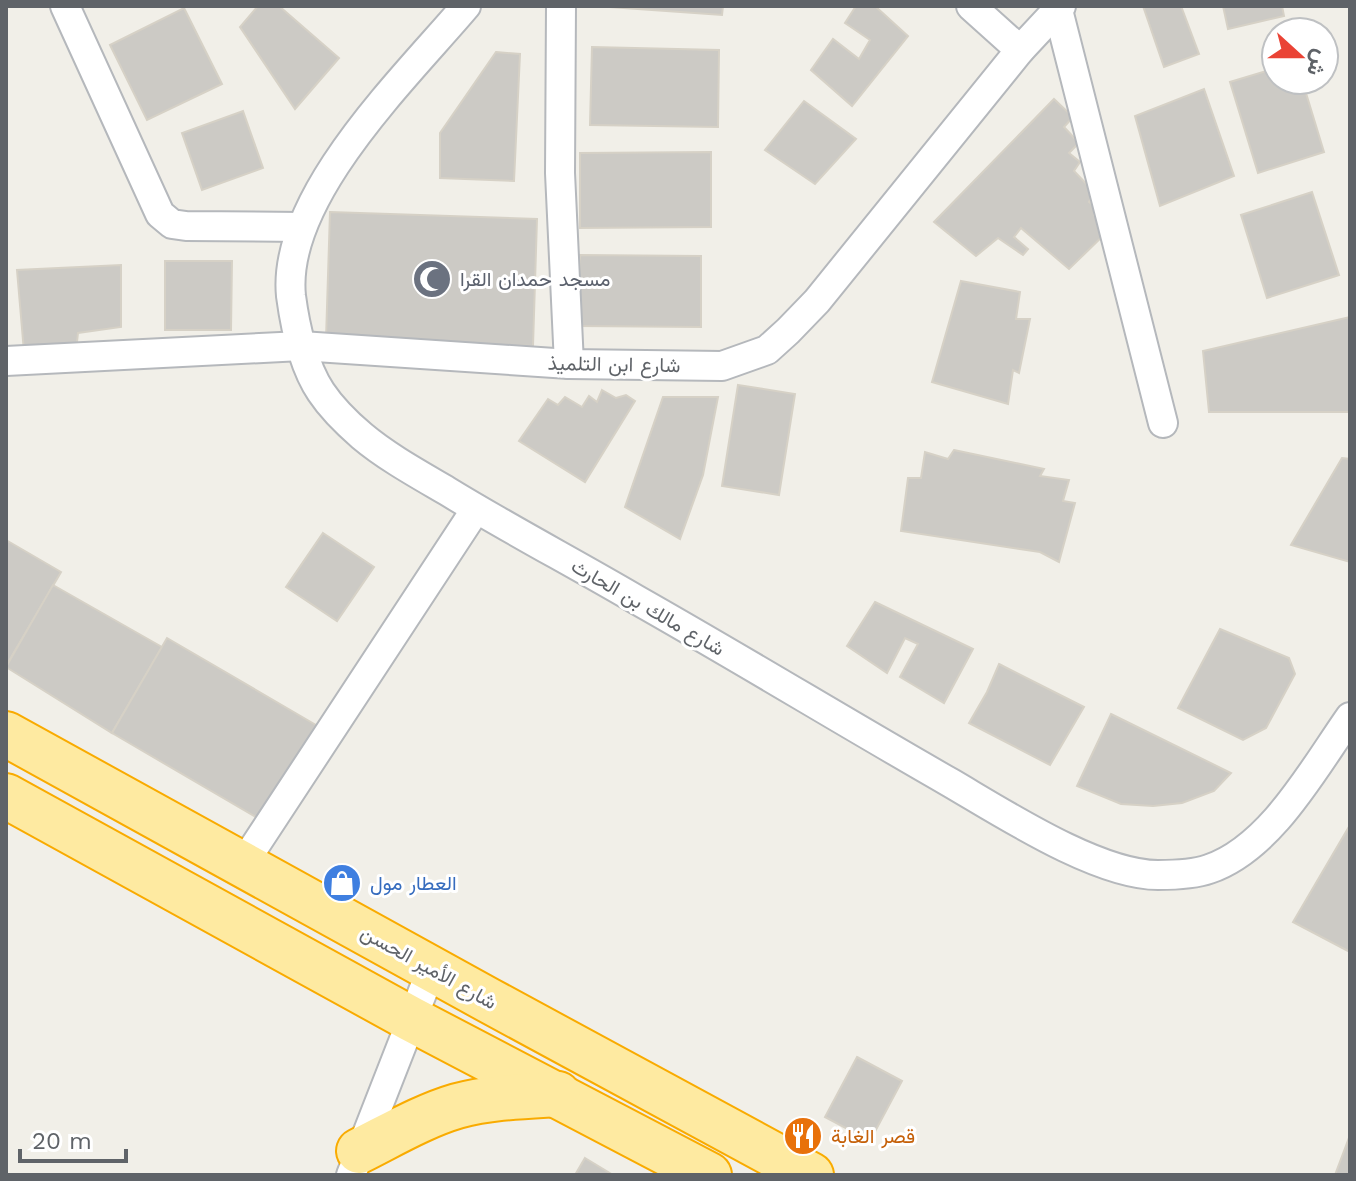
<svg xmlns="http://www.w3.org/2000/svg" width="1356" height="1181" font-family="'Work Sans',Vazirmatn,sans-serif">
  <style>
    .building { fill: #cccac5; stroke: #d6d1c6; stroke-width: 2 }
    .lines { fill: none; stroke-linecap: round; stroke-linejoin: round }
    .minor-casing { stroke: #b5b8bc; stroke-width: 32 }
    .trunk-casing { stroke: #f9ab00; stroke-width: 48 }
    .minor { stroke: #fff; stroke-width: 28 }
    .trunk { stroke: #feeaa1; stroke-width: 44 }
    .labels { text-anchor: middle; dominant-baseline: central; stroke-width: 6; stroke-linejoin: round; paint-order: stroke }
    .worship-label { font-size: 20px; fill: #5b616d; stroke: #fff; text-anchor: start }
    .street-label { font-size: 20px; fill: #5f6368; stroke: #fff }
    .shop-label { font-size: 20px; fill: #366cbe; stroke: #fff; text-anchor: start }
    .food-label { font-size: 20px; fill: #c56008; stroke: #fff; text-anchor: start }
  </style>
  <rect width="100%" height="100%" fill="#f1efe8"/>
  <g class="building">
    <path d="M258 6H279L339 58 295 109 240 27Z"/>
    <path d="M595 6H723L722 15Z"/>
    <path d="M856 6H875L908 36 852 106 811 70 833 39 859 59 870 40 845 23Z"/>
    <path d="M1143 6H1181L1199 54 1164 67Z"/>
    <path d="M1223 6H1282L1284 16 1228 29Z"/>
    <path d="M184 8 222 84 147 120 110 45Z"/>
    <path d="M592 47 719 50 718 127 590 125Z"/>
    <path d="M496 52 520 54 514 181 440 178V133Z"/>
    <path d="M1276 68V80H1302L1324 152 1258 173 1230 82Z"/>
    <path d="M1204 89 1234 176 1160 206 1135 116Z"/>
    <path d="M1054 99 1073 117 1064 127 1079 143 1069 153 1080 162 1074 171 1094 192 1089 202 1096 207 1094 215 1109 230 1069 269 1021 228 1014 237 1028 249 1023 255 998 238 976 256 934 222Z"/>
    <path d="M804 101 856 139 815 184 765 150Z"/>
    <path d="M243 111 263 168 202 190 182 133Z"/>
    <path d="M711 152V227L580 228V153Z"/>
    <path d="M1312 192 1339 275 1267 298 1241 215Z"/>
    <path d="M330 212 537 219 533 346 326 339Z"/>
    <path d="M580 255 701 256V327L579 326Z"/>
    <path d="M165 261H232L231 330H165Z"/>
    <path d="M121 265V327L78 333 76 351 24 352 17 270Z"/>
    <path d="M961 281 1020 292 1016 319H1030L1019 373 1013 370 1008 404 932 382Z"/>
    <path d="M1350 317V412H1209L1203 351Z"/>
    <path d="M738 385 795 394 779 495 722 486Z"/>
    <path d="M602 390 616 398 626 395 635 401 585 482 519 441 548 399 558 405 565 397 582 407 589 396 597 402Z"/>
    <path d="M663 397H718L703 475 680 539 625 507Z"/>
    <path d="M954 450 1044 469 1040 476 1069 480 1063 501 1075 503 1059 562 1040 552 901 531 908 478H921L925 452 948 459Z"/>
    <path d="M1342 458 1350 459V562L1291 545Z"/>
    <path d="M323 533 374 567 337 621 286 587Z"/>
    <path d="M6 540 61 572 6 666Z"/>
    <path d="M53 585 162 647 112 733 6 667Z"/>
    <path d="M875 602 973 649 944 703 900 677 918 644 905 638 887 673 847 646Z"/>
    <path d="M1220 629 1289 658 1295 674 1266 728 1243 740 1178 708Z"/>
    <path d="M167 638 316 725 261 820 112 733Z"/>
    <path d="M999 664 1084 707 1050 765 969 723 987 692Z"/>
    <path d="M1111 714 1231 773 1214 791 1182 803 1153 806 1121 804 1077 786Z"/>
    <path d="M1350 825V952L1293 922Z"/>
    <path d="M857 1057 902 1081 870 1141 825 1117Z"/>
    <path d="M1350 1135V1175H1335Z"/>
    <path d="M585 1158 613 1175H575Z"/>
  </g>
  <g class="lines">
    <defs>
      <g id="minor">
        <path d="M65 6 160 214 172 224 186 226 302 227"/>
        <path d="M466 6C406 77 281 197 291 296 295 326 304 367 321 392 331 407 348 424 362 436 387 457 418 474 447 491 509 529 574 563 637 600 743 660 846 723 951 783 1004 814 1098 875 1158 875 1173 875 1195 874 1209 869 1271 848 1314 768 1350 717"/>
        <path d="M561 6 560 173 569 364"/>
        <path d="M971 6 1020 50"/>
        <path d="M1057 6 1163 423"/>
        <path d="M6 361 301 346 569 364 722 366 767 350 788 331 817 301 1020 50 1061 6"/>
        <path d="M243 864 476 509"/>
        <path d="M351 1175 432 968"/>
      </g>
      <g id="trunk">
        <path d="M6 734 488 1000 811 1175"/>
        <path d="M6 796 411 1019 709 1175"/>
        <path d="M359 1151C391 1135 423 1116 457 1106 490 1097 525 1096 558 1094"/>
      </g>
    </defs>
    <use href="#minor" class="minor-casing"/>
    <use href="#trunk" class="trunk-casing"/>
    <use href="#minor" class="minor"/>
    <use href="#trunk" class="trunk"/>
  </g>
  <defs>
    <symbol id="mosque-disc" viewBox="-11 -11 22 22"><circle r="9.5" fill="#6b7280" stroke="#fff"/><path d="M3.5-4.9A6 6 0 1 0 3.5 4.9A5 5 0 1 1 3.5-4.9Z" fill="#fff"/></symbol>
    <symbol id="shop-disc" viewBox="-11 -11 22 22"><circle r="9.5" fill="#3f7fe0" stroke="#fff"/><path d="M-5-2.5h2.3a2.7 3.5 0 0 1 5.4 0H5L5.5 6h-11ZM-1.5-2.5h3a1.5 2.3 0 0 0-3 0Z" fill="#fff"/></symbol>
    <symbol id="restaurant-disc" viewBox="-11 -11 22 22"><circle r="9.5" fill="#e8710a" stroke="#fff"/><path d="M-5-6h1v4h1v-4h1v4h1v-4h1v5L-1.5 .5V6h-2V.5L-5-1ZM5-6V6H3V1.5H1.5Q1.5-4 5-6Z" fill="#fff"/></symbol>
  </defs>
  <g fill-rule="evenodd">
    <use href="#mosque-disc" x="410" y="257" width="44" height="44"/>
    <use href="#shop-disc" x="320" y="861" width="44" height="44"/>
    <use href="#restaurant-disc" x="781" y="1114" width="44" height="44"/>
  </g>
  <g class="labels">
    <g class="worship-label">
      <text x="460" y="279">مسجد حمدان القرا</text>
    </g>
    <g class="street-label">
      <text transform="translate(614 364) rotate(1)">شارع ابن التلميذ</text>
      <text transform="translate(648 607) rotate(30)">شارع مالك بن الحارث</text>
      <text transform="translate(429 967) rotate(29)">شارع الأمير الحسن</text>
    </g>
    <g class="shop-label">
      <text x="370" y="883">العطار مول</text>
    </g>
    <g class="food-label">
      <text x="831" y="1136">قصر الغابة</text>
    </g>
  </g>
  <rect width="1356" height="1181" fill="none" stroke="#5f6368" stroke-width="16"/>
  <g transform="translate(1300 56) rotate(111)"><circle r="38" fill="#ffffff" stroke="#bfc1c3" stroke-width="2"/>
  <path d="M0-6L14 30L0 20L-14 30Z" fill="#ea4335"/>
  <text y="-12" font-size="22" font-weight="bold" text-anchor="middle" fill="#5f6368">ش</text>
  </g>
  <path d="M20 1149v12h106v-12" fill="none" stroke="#5f6368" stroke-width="4"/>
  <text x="32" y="1149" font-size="24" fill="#5f6368" stroke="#ffffff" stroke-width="6" paint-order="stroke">20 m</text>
</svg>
